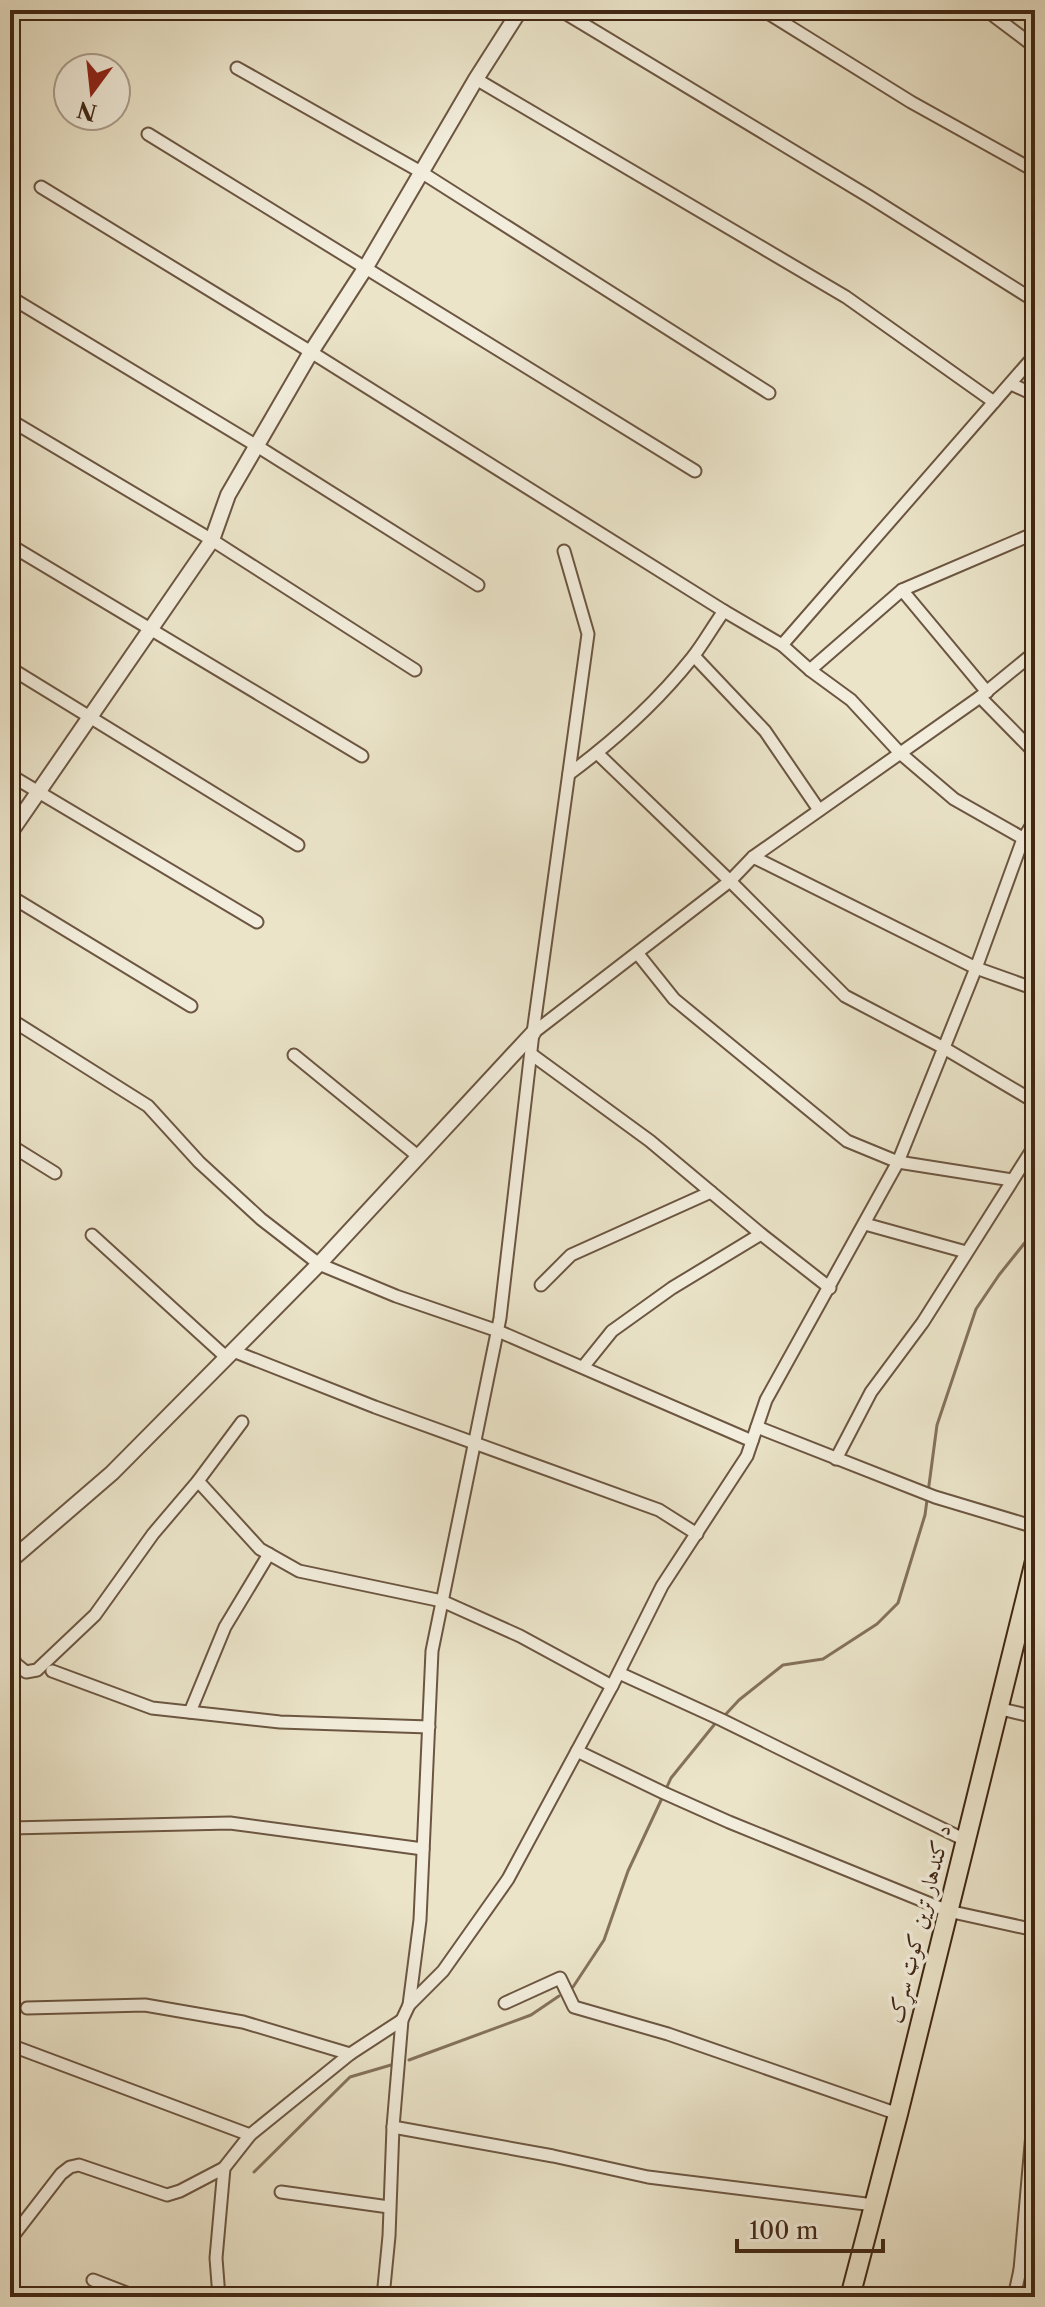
<svg xmlns="http://www.w3.org/2000/svg" width="1045" height="2307" font-family="'Libre Caslon Text',Amiri,serif">
  <style>
    .lines { fill: none; stroke-linecap: round; stroke-linejoin: round }
    .stream { stroke: #84725b; stroke-width: 3 }
    .minor-casing { stroke: #6c5641; stroke-width: 15 }
    .tertiary-casing { stroke: #6c5641; stroke-width: 18 }
    .primary-casing { stroke: #412714; stroke-width: 22 }
    .minor { stroke: #f2eddc; stroke-width: 11 }
    .tertiary { stroke: #f2eddc; stroke-width: 14 }
    .primary { stroke: #ebe4c9; stroke-width: 18 }
    .labels { text-anchor: middle; dominant-baseline: central; stroke-width: 7; stroke-linejoin: round; paint-order: stroke }
    .street-label { font-size: 22px; fill: #412714; stroke: #f2eddc }
  </style>
  <rect width="100%" height="100%" fill="#ebe4c9"/>
  <filter id="stains"><feTurbulence type="fractalNoise" baseFrequency=".0025" numOctaves="4"/><feColorMatrix values="0 0 0 0 .2 0 0 0 0 .09 0 0 0 0 .02 0 0 0 .5 -.17"/></filter>
  <radialGradient id="worn" r=".72"><stop offset=".6" stop-color="#630" stop-opacity="0"/><stop offset="1" stop-color="#630" stop-opacity=".3"/></radialGradient>
  <g class="lines">
    <g class="stream">
      <path d="M726 1714 739 1700 783 1665 823 1659 877 1624 898 1603 925 1515 937 1425 976 1309 999 1275 1035 1230"/>
      <path d="M666 1789 671 1778 714 1725"/>
      <path d="M573 1987 604 1940 628 1871 663 1796"/>
      <path d="M409 2060 531 2015 559 1996"/>
      <path d="M254 2172 350 2077 391 2065"/>
    </g>
    <defs>
      <g id="minor">
        <path d="M560 10 868 196 1035 301"/>
        <path d="M763 10 911 102 1035 171"/>
        <path d="M986 10 1035 47"/>
        <path d="M237 68 421 172 769 393"/>
        <path d="M476 79 846 297 994 402"/>
        <path d="M148 134 695 471"/>
        <path d="M41 187 311 352 724 611 782 645 810 670 851 700 900 753 954 799 1035 845"/>
        <path d="M10 297 257 446 478 585"/>
        <path d="M1011 384 1035 395"/>
        <path d="M10 420 212 540 415 670"/>
        <path d="M10 545 362 756"/>
        <path d="M902 590 987 692"/>
        <path d="M782 645 1035 355"/>
        <path d="M694 656 765 731 819 810"/>
        <path d="M10 668 298 845"/>
        <path d="M810 670 902 590 1035 533"/>
        <path d="M980 697 1035 753"/>
        <path d="M597 753 730 881 845 996 944 1048 1035 1102"/>
        <path d="M569 774C615 740 657 702 692 658 704 643 713 626 724 611"/>
        <path d="M10 775 257 922"/>
        <path d="M753 857 976 968 1035 989"/>
        <path d="M10 896 191 1006"/>
        <path d="M638 954 674 999 847 1141 898 1162 1012 1180"/>
        <path d="M10 1019 148 1106 199 1162 261 1219 319 1264 396 1296 498 1331 752 1441"/>
        <path d="M533 1033 730 881 753 857 980 697 1035 652"/>
        <path d="M531 1054 650 1141 761 1234 830 1288"/>
        <path d="M294 1055 419 1157"/>
        <path d="M10 1145 55 1173"/>
        <path d="M865 1224 966 1252"/>
        <path d="M92 1235 227 1358"/>
        <path d="M541 1285 571 1255 711 1192"/>
        <path d="M233 1351 375 1407 659 1510 697 1534"/>
        <path d="M583 1367 612 1331 672 1288 761 1234"/>
        <path d="M757 1427 935 1497 1035 1527"/>
        <path d="M836 1459 871 1392 923 1322 1035 1145"/>
        <path d="M198 1481 260 1549 299 1571 442 1601 520 1636 612 1686"/>
        <path d="M10 1652 16 1664 26 1672 37 1670 95 1615 153 1534 198 1481 242 1422"/>
        <path d="M52 1671 152 1708 280 1722 429 1727"/>
        <path d="M619 1673 722 1720 965 1840"/>
        <path d="M997 1708 1035 1717"/>
        <path d="M190 1712 225 1627 269 1554"/>
        <path d="M577 1751 664 1793 729 1822 948 1911 1035 1930"/>
        <path d="M10 1828 230 1823 423 1849"/>
        <path d="M505 2003 560 1978 574 2007 668 2034 898 2114"/>
        <path d="M409 2005 420 1920 432 1651 500 1318 533 1033 588 634 564 551"/>
        <path d="M27 2008 145 2005 243 2022 350 2054"/>
        <path d="M10 2045 250 2135"/>
        <path d="M393 2127 553 2156 648 2177 874 2205"/>
        <path d="M281 2192 389 2207"/>
        <path d="M10 2240 61 2174 70 2167 79 2165 167 2195 180 2191 224 2168 250 2135 350 2054 402 2020"/>
        <path d="M1020 2270 1035 2274"/>
        <path d="M93 2280 137 2297"/>
        <path d="M219 2294 240 2297"/>
        <path d="M219 2297 216 2258 224 2168"/>
        <path d="M383 2297 389 2236 393 2127 402 2020 409 2005 443 1971 508 1879 612 1686 662 1586 747 1456 766 1400 898 1162 976 968 1023 839 1035 820"/>
        <path d="M1014 2297 1020 2270 1035 2099"/>
      </g>
      <g id="tertiary">
        <path d="M10 833 212 540 228 495 311 352 366 267 476 79 520 10"/>
        <path d="M10 1561 112 1473 233 1351 319 1264 533 1033"/>
      </g>
      <path id="primary" d="M850 2297 898 2114 1035 1561"/>
    </defs>
    <use href="#minor" class="minor-casing"/>
    <use href="#tertiary" class="tertiary-casing"/>
    <use href="#primary" class="primary-casing"/>
    <use href="#minor" class="minor"/>
    <use href="#tertiary" class="tertiary"/>
    <use href="#primary" class="primary"/>
  </g>
  <g class="labels">
    <g class="street-label">
      <text transform="translate(919 1924) rotate(-76)">د کندهار ترين کوټ سړک</text>
    </g>
  </g>
  <rect width="1045" height="2307" fill="none" stroke="#ebe4c9" stroke-width="40"/>
  <rect x="12" y="12" width="1021" height="2283" fill="none" stroke="#412714" stroke-width="4"/>
  <rect x="20" y="20" width="1005" height="2267" fill="none" stroke="#412714" stroke-width="2"/>
  <g transform="translate(92 92) rotate(195)"><circle r="38" fill="#f2eddc" stroke="#ab9e8c" stroke-width="2"/>
  <path d="M0-6L14 30L0 20L-14 30Z" fill="#8f2418"/>
  <text y="-12" font-size="22" font-weight="bold" text-anchor="middle" fill="#412714">N</text>
  </g>
  <path d="M737 2239v12h146v-12" fill="none" stroke="#412714" stroke-width="4"/>
  <text x="749" y="2239" font-size="24" fill="#412714" stroke="#f2eddc" stroke-width="6" paint-order="stroke">100 m</text>
  <rect width="100%" height="100%" filter="url(#stains)"/>
  <rect width="100%" height="100%" fill="url(#worn)"/>
</svg>
